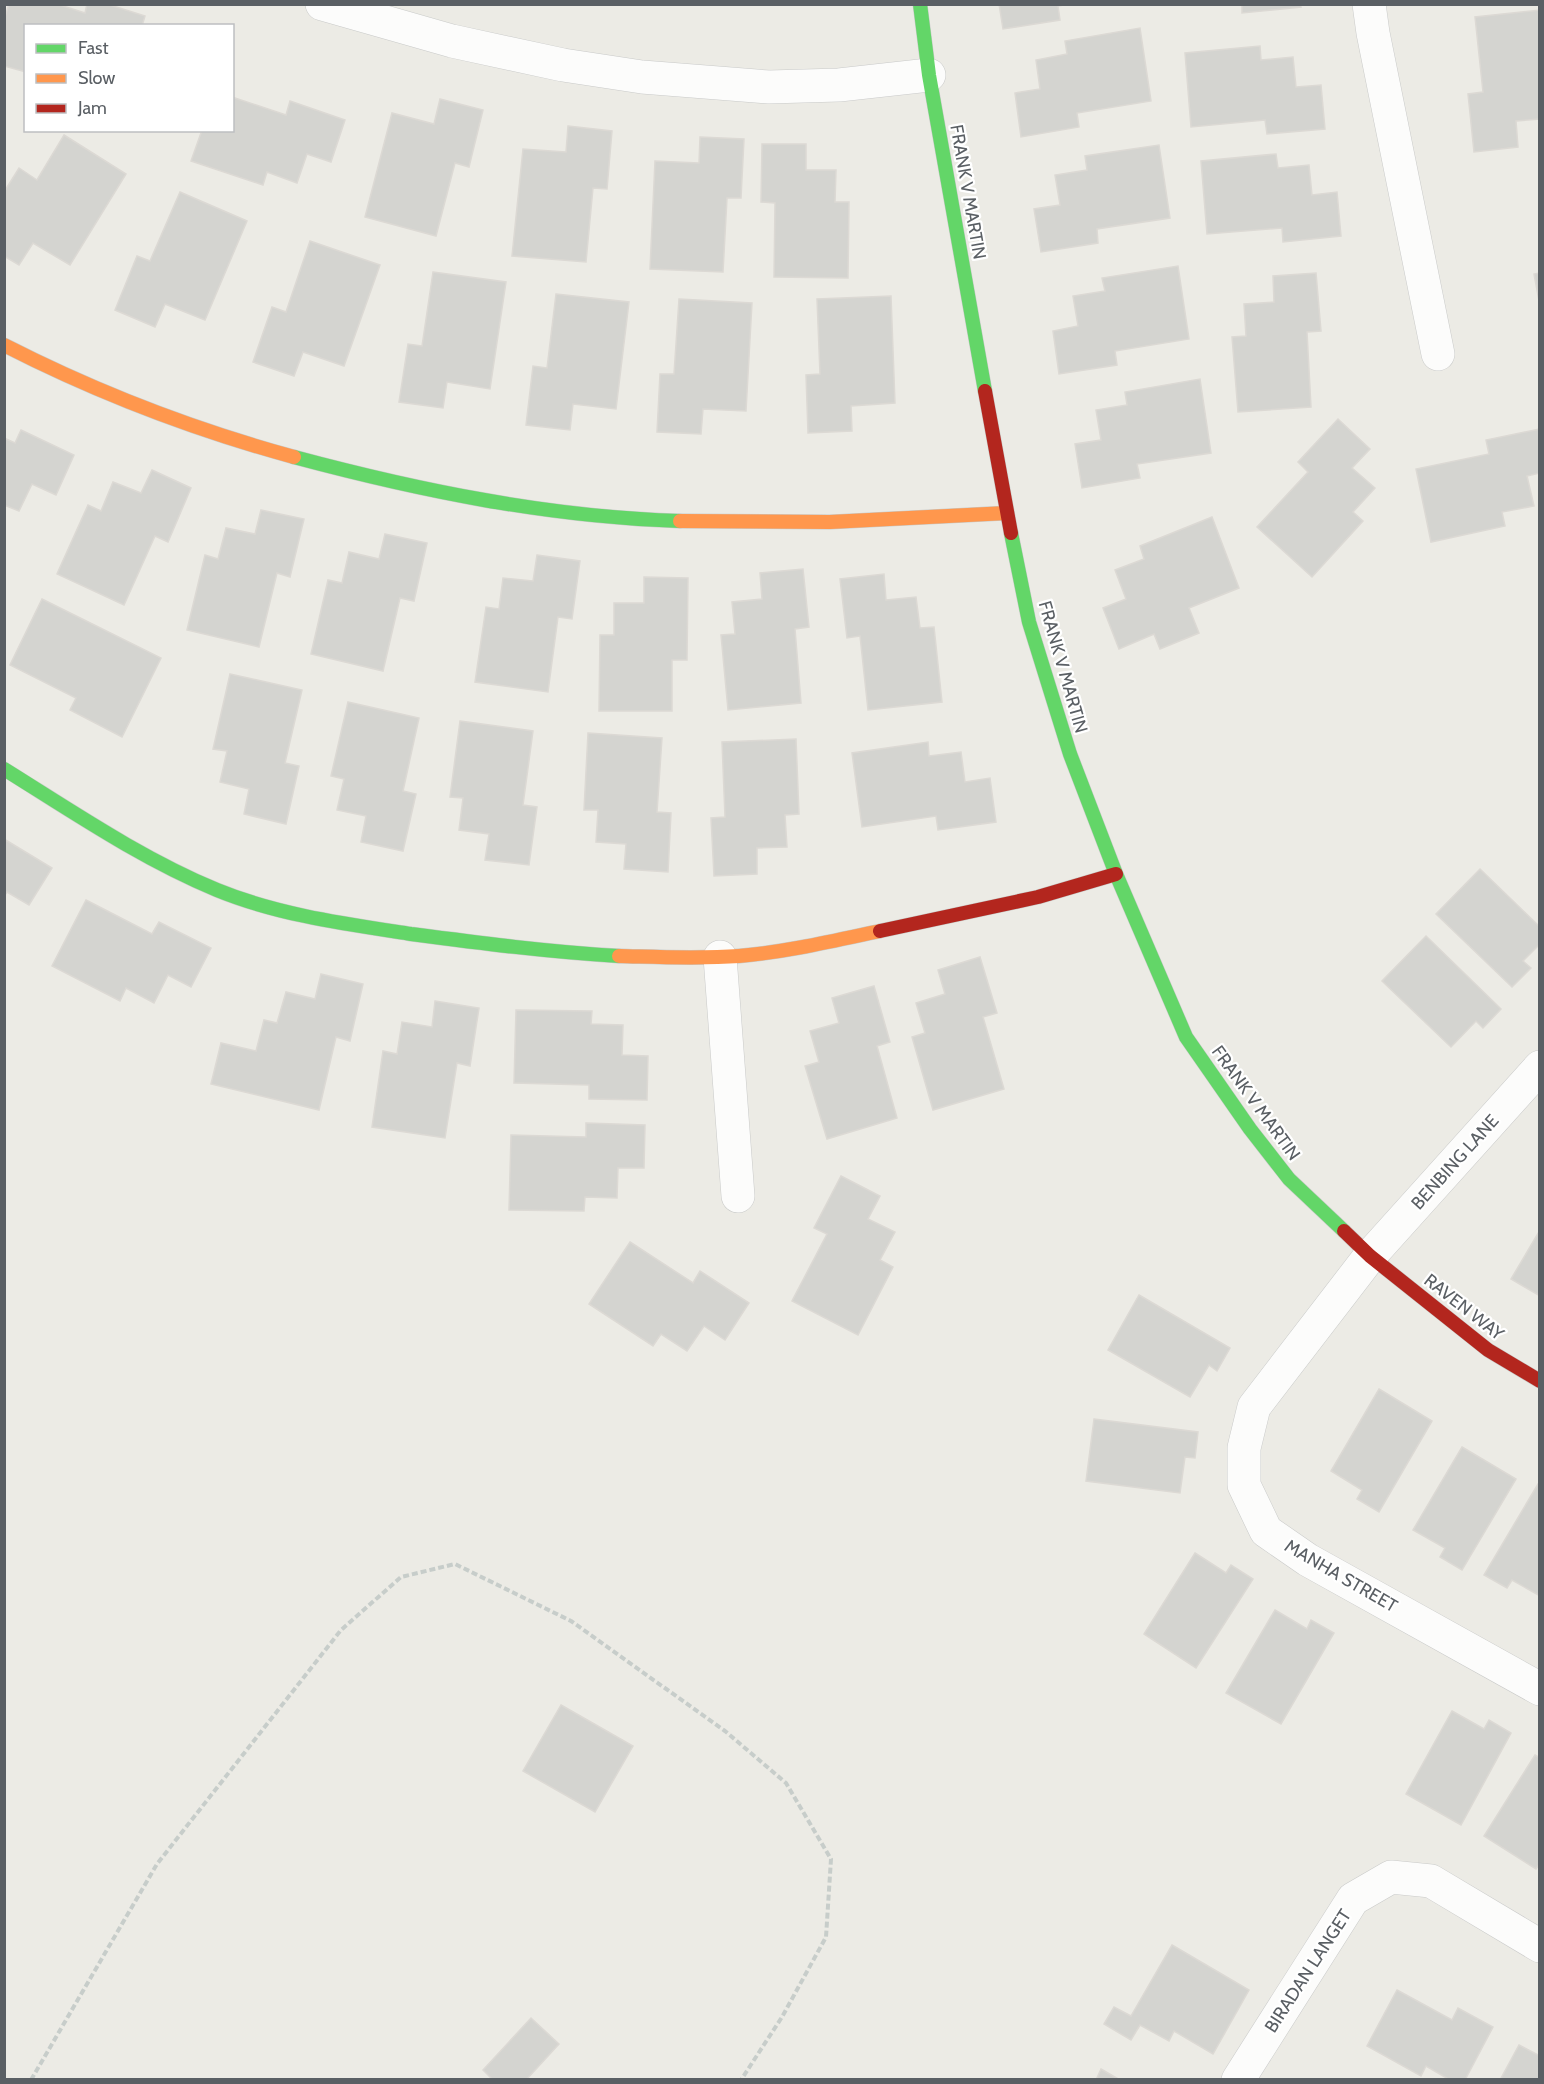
<svg xmlns="http://www.w3.org/2000/svg" width="1544" height="2084" font-family="Cabin,sans-serif">
  <style>
    .building { fill: #d4d4d0; stroke: #dcd9d4; stroke-width: 1.5 }
    .lines { fill: none; stroke-linecap: round; stroke-linejoin: round }
    .street-casing { stroke: #c9cac9; stroke-width: 34 }
    .fast-casing { stroke: #c7c9c7; stroke-width: 15 }
    .slow-casing { stroke: #c7c9c7; stroke-width: 15 }
    .jam-casing { stroke: #c7c9c7; stroke-width: 15 }
    .path { stroke: #c7cdca; stroke-width: 4; stroke-dasharray: 6 3; stroke-linecap: butt }
    .street { stroke: #fcfcfb; stroke-width: 33 }
    .fast { stroke: #63d668; stroke-width: 14 }
    .slow { stroke: #ff974d; stroke-width: 14 }
    .jam { stroke: #b3261e; stroke-width: 14 }
    .labels { text-anchor: middle; dominant-baseline: central; stroke-width: 4.5; stroke-linejoin: round; paint-order: stroke }
    .street-label { font-size: 18px; fill: #5a5f64; stroke: #fff }
  </style>
  <rect width="100%" height="100%" fill="#ecebe5"/>
  <g class="building">
    <path d="M9 4H57L85 13 87 4H107L145 16 142 26H26V72L4 66V20Z"/>
    <path d="M999 4H1069L1058 6 1060 20 1003 29Z"/>
    <path d="M1242 4H1300L1301 7 1242 13Z"/>
    <path d="M1540 10V119L1516 121 1518 147 1474 152 1468 94 1483 92 1475 17Z"/>
    <path d="M1140 28 1151 101 1077 113 1079 127 1021 137 1015 93 1040 89 1036 60 1067 54 1065 41Z"/>
    <path d="M1260 46 1261 60 1293 57 1296 87 1321 85 1325 129 1267 134 1265 120 1191 127 1185 53Z"/>
    <path d="M232 97 286 115 290 101 345 120 331 162 307 154 297 183 267 172 263 185 191 161 202 130H232Z"/>
    <path d="M440 99 483 110 469 167 455 163 436 236 365 217 392 113 434 124Z"/>
    <path d="M568 126 612 131 607 189 593 188 586 262 512 256 523 149 566 152Z"/>
    <path d="M64 135 126 174 70 265 33 243 19 265 4 256V192L19 168 37 180Z"/>
    <path d="M700 137 744 139 741 198H727L723 272 650 269 655 161 699 163Z"/>
    <path d="M762 144H806V170H836L835 202H849L848 278 774 277 775 203 761 202Z"/>
    <path d="M1159 145 1170 218 1097 229 1098 243 1041 252 1034 209 1060 205 1055 175 1087 170 1085 156Z"/>
    <path d="M1276 154 1278 168 1309 165 1312 195 1337 192 1341 236 1283 242 1282 228 1207 234 1201 161Z"/>
    <path d="M180 192 247 221 205 320 165 304 155 327 115 310 137 256 150 261Z"/>
    <path d="M310 241 380 265 344 366 303 352 294 376 253 362 272 307 286 312Z"/>
    <path d="M1178 266 1189 339 1115 351 1117 365 1059 374 1053 331 1078 326 1073 296 1105 291 1102 278Z"/>
    <path d="M433 272 506 282 490 389 447 382 443 408 399 402 408 344 422 346Z"/>
    <path d="M1316 273 1321 331 1307 332 1311 407 1238 412 1232 337 1246 336 1244 304 1274 302 1273 276Z"/>
    <path d="M1540 273V306L1534 274Z"/>
    <path d="M556 294 629 302 616 409 573 404 570 430 526 425 533 366 547 368Z"/>
    <path d="M891 296 895 403 851 406 852 431 808 433 806 375 820 374 817 299Z"/>
    <path d="M679 299 752 303 746 411 703 409 701 434 657 432 660 374H674Z"/>
    <path d="M1200 379 1211 453 1137 464 1140 478 1082 488 1075 444 1101 440 1096 410 1127 405 1125 392Z"/>
    <path d="M1338 419 1370 449 1352 468 1375 488 1353 512 1363 521 1312 577 1257 527 1308 472 1298 462Z"/>
    <path d="M1540 429V473L1527 476 1534 506 1502 512 1505 526 1431 542 1416 469 1489 454 1486 440Z"/>
    <path d="M21 430 74 455 56 495 32 484 19 511 4 505V438L15 443Z"/>
    <path d="M152 470 191 488 168 542 155 536 124 605 57 574 88 505 101 511 113 482 141 493Z"/>
    <path d="M261 510 304 519 290 577 277 573 259 647 187 630 205 555 218 559 226 528 255 534Z"/>
    <path d="M1212 517 1239 588 1189 608 1199 633 1160 649 1154 634 1119 649 1103 608 1126 599 1115 570 1144 559 1140 546Z"/>
    <path d="M385 534 427 543 414 601 400 598 383 671 311 654 328 580 342 583 349 552 379 559Z"/>
    <path d="M537 555 580 561 572 619 558 617 548 692 475 682 486 607 499 609 503 578 533 581Z"/>
    <path d="M803 569 809 627 795 629 801 703 728 710 721 635 735 634 732 602 762 599 760 573Z"/>
    <path d="M884 574 886 600 916 597 920 628 934 627 942 702 868 710 860 636 847 638 840 579Z"/>
    <path d="M644 577 688 578 687 660H672V711H599L600 635H614V603H644Z"/>
    <path d="M42 599 161 658 122 737 70 710 76 698 10 665Z"/>
    <path d="M230 674 302 690 285 763 299 766 286 824 244 814 249 789 220 782 227 751 213 749Z"/>
    <path d="M348 702 419 718 403 791 416 794 403 851 361 842 366 816 337 810 344 779 331 776Z"/>
    <path d="M460 721 533 731 523 805 537 807 529 865 485 860 489 834 459 830 463 798 450 797Z"/>
    <path d="M588 733 662 738 657 812 671 813 668 872 624 869 626 844 596 842 598 810H584Z"/>
    <path d="M796 739 799 814 785 815 787 847 757 848V874L714 876 711 818 725 817 722 742Z"/>
    <path d="M928 742 929 756 961 752 965 782 990 778 996 822 938 830 936 816 862 827 852 753Z"/>
    <path d="M4 839 52 868 29 905 7 892 4 896Z"/>
    <path d="M1480 869 1540 927V944L1523 961 1531 968 1512 987 1436 914Z"/>
    <path d="M86 900 152 934 159 922 211 948 191 987 168 975 154 1003 126 988 120 1001 52 966Z"/>
    <path d="M1426 936 1501 1009 1483 1028 1476 1021 1451 1047 1382 981Z"/>
    <path d="M980 957 997 1013 983 1017 1004 1089 933 1110 912 1037 925 1033 916 1003 945 994 938 970Z"/>
    <path d="M321 974 363 984 350 1041 336 1037 319 1110 211 1084 221 1043 256 1051 264 1020 277 1023 286 992 315 999Z"/>
    <path d="M874 986 890 1042 877 1046 897 1118 827 1139 805 1066 819 1062 810 1031 839 1023 832 998Z"/>
    <path d="M435 1001 479 1008 470 1066 457 1063 445 1138 372 1127 383 1051 397 1054 402 1022 432 1027Z"/>
    <path d="M516 1010 592 1011 591 1024 623 1025 622 1055 648 1056 647 1100 589 1099V1085L514 1083Z"/>
    <path d="M586 1123 645 1125 644 1168H618L617 1198 585 1197 584 1211 509 1210 511 1135 586 1137Z"/>
    <path d="M841 1176 880 1196 868 1219 895 1232 880 1260 893 1267 858 1335 792 1301 827 1234 814 1228Z"/>
    <path d="M1540 1230V1296L1511 1279Z"/>
    <path d="M630 1242 693 1283 700 1271 749 1303 725 1340 704 1326 687 1351 661 1334 653 1346 589 1304Z"/>
    <path d="M1139 1295 1230 1348 1217 1371 1209 1365 1190 1397 1108 1350Z"/>
    <path d="M1379 1389 1432 1421 1379 1512 1357 1499 1362 1490 1331 1471Z"/>
    <path d="M1094 1419 1198 1432 1195 1458 1185 1457 1180 1493 1086 1481Z"/>
    <path d="M1462 1447 1516 1479 1462 1570 1440 1557 1445 1548 1413 1530Z"/>
    <path d="M1538 1484 1540 1485V1596L1512 1580 1507 1588 1484 1575Z"/>
    <path d="M1195 1553 1226 1573 1231 1565 1253 1579 1196 1668 1144 1634Z"/>
    <path d="M1275 1610 1307 1629 1311 1620 1334 1633 1281 1724 1226 1693Z"/>
    <path d="M561 1705 633 1746 595 1812 523 1771Z"/>
    <path d="M1452 1711 1484 1729 1489 1720 1511 1733 1461 1825 1406 1794Z"/>
    <path d="M1535 1755 1540 1758V1863L1536 1869 1484 1836Z"/>
    <path d="M1172 1945 1249 1990 1213 2054 1174 2031 1169 2041 1140 2025 1131 2040 1104 2024 1114 2007 1131 2016Z"/>
    <path d="M1397 1990 1452 2020 1458 2008 1493 2027 1465 2080H1450L1426 2066 1421 2076 1367 2046Z"/>
    <path d="M531 2018 559 2044 526 2080H493L483 2070Z"/>
    <path d="M1519 2045 1540 2056V2080H1500Z"/>
    <path d="M1101 2069 1120 2080H1096Z"/>
  </g>
  <g class="lines">
    <defs>
      <g id="street">
        <path d="M322 4 452 41 563 65 642 77 769 87 839 85 929 75"/>
        <path d="M1369 4 1373 33 1438 354"/>
        <path d="M720 957 738 1196"/>
        <path d="M1540 1067 1370 1256 1254 1407 1244 1448V1485L1266 1531 1308 1560 1540 1689"/>
        <path d="M1238 2080 1353 1899 1391 1877 1431 1881 1540 1946"/>
      </g>
      <g id="fast">
        <path d="M920 4 929 75 985 391"/>
        <path d="M294 457C421 491 549 517 680 521"/>
        <path d="M1011 533 1029 622 1070 754 1116 874 1186 1037 1250 1129 1289 1179 1344 1231"/>
        <path d="M4 769C73 812 142 859 217 890 278 915 346 924 411 934 480 943 549 952 619 956"/>
      </g>
      <g id="slow">
        <path d="M4 345C96 392 195 430 294 457"/>
        <path d="M680 521 830 522 1007 513"/>
        <path d="M619 956C659 957 699 959 739 956 786 952 833 941 880 931"/>
      </g>
      <g id="jam">
        <path d="M985 391 1011 533"/>
        <path d="M880 931 1038 897 1116 874"/>
        <path d="M1344 1231 1370 1256 1488 1350 1540 1381"/>
      </g>
    </defs>
    <use href="#street" class="street-casing"/>
    <use href="#fast" class="fast-casing"/>
    <use href="#slow" class="slow-casing"/>
    <use href="#jam" class="jam-casing"/>
    <path class="path" d="M31 2080 157 1864 341 1630 401 1577 455 1564 571 1621 725 1731 786 1783 831 1859 826 1937 782 2017 741 2080"/>
    <use href="#street" class="street"/>
    <use href="#fast" class="fast"/>
    <use href="#slow" class="slow"/>
    <use href="#jam" class="jam"/>
  </g>
  <g class="labels">
    <g class="street-label">
      <text transform="translate(968 192) rotate(80)">FRANK V MARTIN</text>
      <text transform="translate(1063 667) rotate(74)">FRANK V MARTIN</text>
      <text transform="translate(1256 1103) rotate(54)">FRANK V MARTIN</text>
      <text transform="translate(1455 1162) rotate(-48)">BENBING LANE</text>
      <text transform="translate(1464 1307) rotate(38)">RAVEN WAY</text>
      <text transform="translate(1341 1576) rotate(30)">MANHA STREET</text>
      <text transform="translate(1308 1971) rotate(-57)">BIRADAN LANGET</text>
    </g>
  </g>
  <rect width="1544" height="2084" fill="none" stroke="#5a5f64" stroke-width="12"/>
  <rect x="24" y="24" width="210" height="108" fill="#ffffff" stroke="#bdbfc1" stroke-width="1.5"/>
  <rect x="36" y="44" width="30" height="9" fill="#63d668" stroke="#bdbfc1" stroke-width="1.5"/>
  <text x="78" y="54" font-size="18" fill="#5a5f64">Fast</text>
  <rect x="36" y="74" width="30" height="9" fill="#ff974d" stroke="#bdbfc1" stroke-width="1.5"/>
  <text x="78" y="84" font-size="18" fill="#5a5f64">Slow</text>
  <rect x="36" y="104" width="30" height="9" fill="#b3261e" stroke="#bdbfc1" stroke-width="1.5"/>
  <text x="78" y="114" font-size="18" fill="#5a5f64">Jam</text>
</svg>
